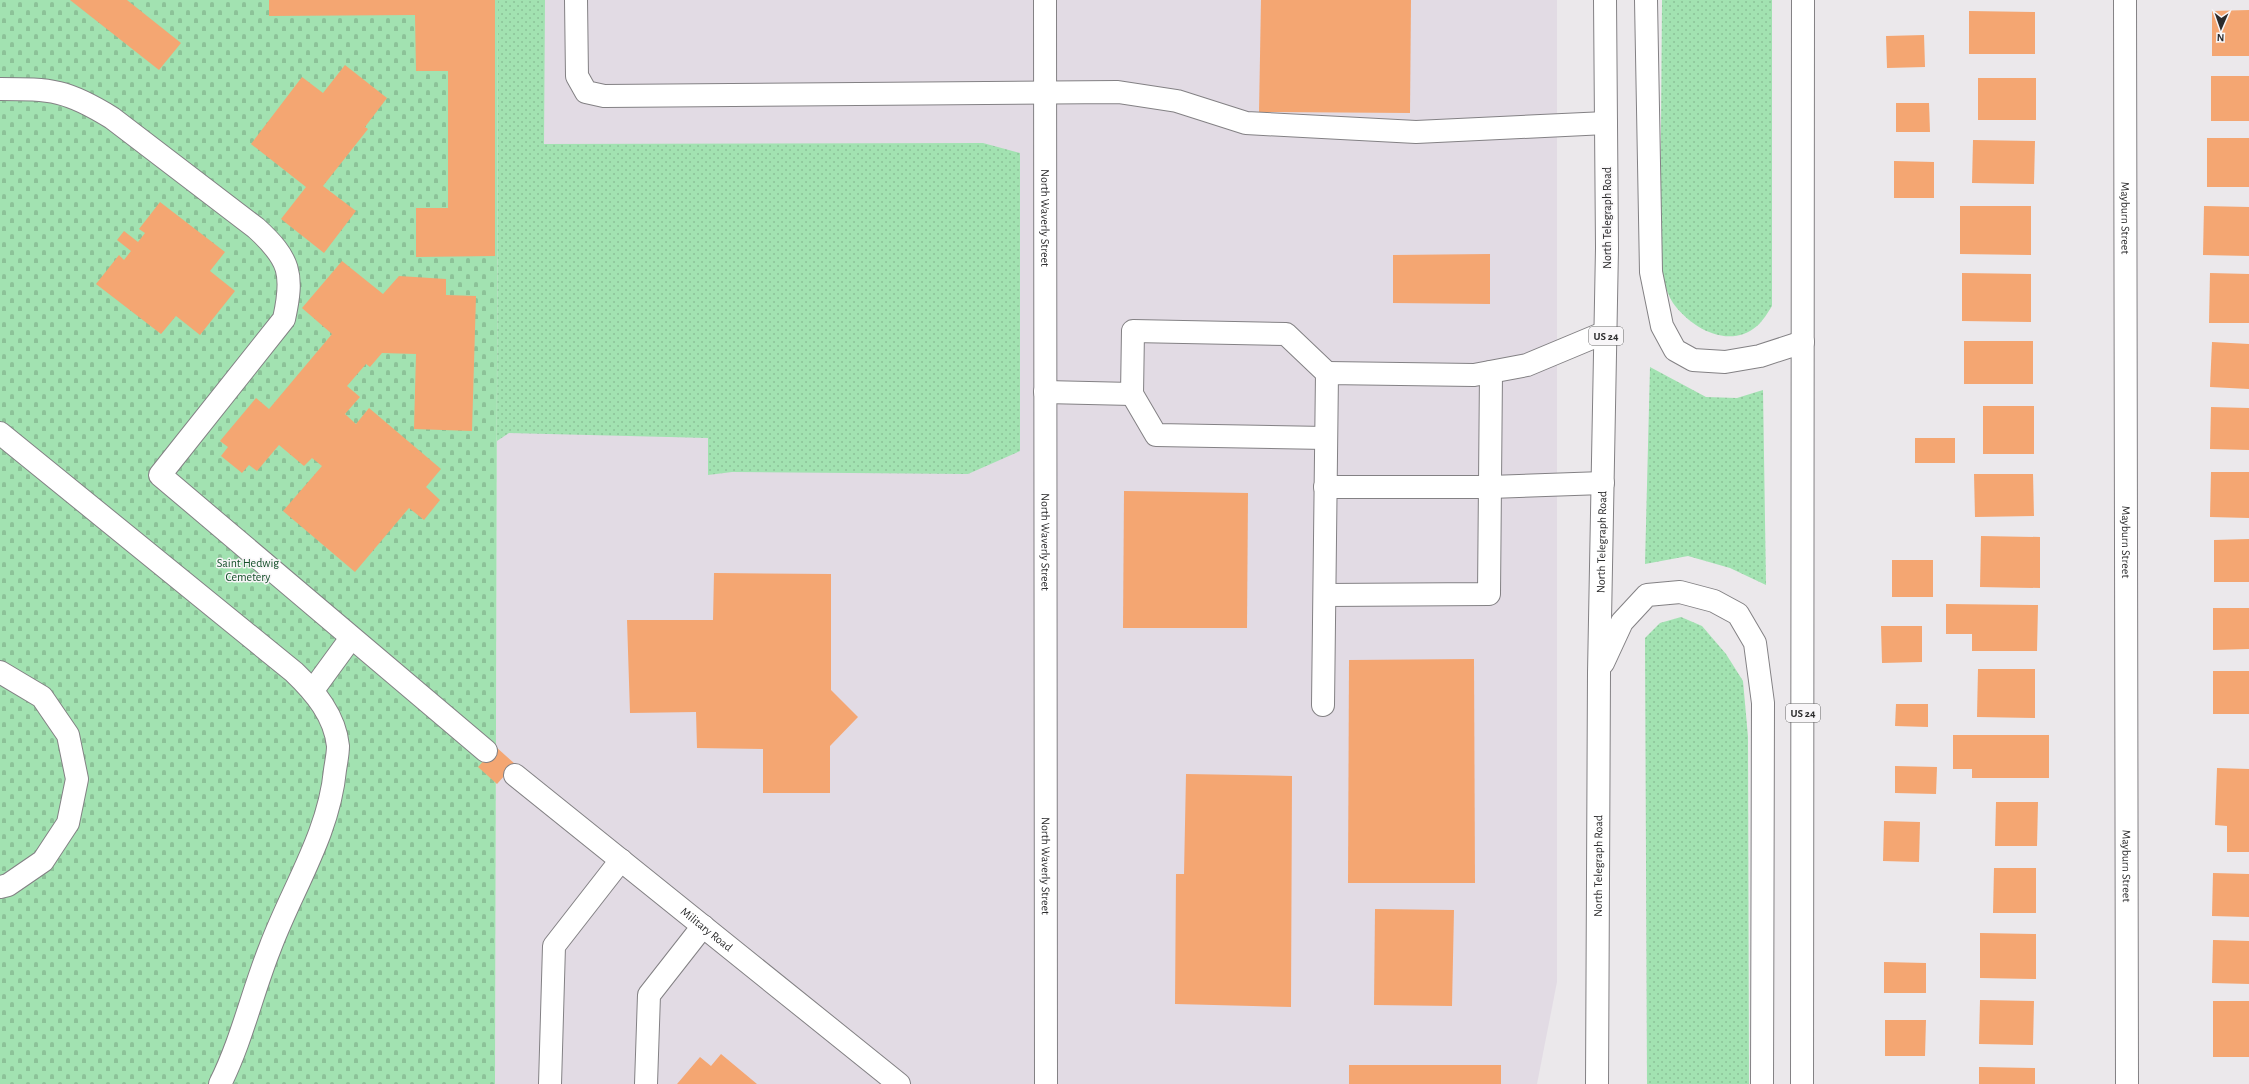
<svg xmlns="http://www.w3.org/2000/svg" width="2249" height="1084" font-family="'Alegreya Sans',sans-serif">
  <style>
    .built { fill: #e2dbe4 }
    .grass { fill: url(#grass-dots) }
    .cemetery { fill: url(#cemetery-stones) }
    .building { fill: #f4a672 }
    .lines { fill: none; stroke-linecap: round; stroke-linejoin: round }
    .minor-casing { stroke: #838184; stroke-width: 24 }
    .major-casing { stroke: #838184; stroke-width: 24 }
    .minor { stroke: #fff; stroke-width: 22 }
    .major { stroke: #fff; stroke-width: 22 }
    .labels { text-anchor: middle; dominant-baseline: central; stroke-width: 3; stroke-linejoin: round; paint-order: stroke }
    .shield { fill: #f8f6f8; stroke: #686869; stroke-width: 1 }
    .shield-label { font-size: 11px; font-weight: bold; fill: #2b2b2c }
    .street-label { font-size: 12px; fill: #2b2b2c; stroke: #f8f6f8 }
    .park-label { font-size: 12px; fill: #134e28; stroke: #f8f6f8 }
  </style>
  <defs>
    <pattern id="grass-dots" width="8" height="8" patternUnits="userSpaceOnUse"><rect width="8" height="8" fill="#a2e2b1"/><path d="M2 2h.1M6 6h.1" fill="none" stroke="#8cc298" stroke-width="1.8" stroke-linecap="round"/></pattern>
    <pattern id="cemetery-stones" width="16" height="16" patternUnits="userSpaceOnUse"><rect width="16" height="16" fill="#a2e2b1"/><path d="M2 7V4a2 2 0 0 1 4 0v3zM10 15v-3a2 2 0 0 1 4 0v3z" fill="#8cc298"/></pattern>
  </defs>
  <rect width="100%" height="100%" fill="#ebe8eb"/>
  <path class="built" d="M498 0H1557V982L1537 1084H495Z"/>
  <g class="grass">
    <path d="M498 0H545L544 144 983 143 1020 153V451L968 474 732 472 708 475V438L509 433 497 441Z"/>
    <path d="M1662 0H1772V306C1768 312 1763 321 1757 326 1729 350 1691 328 1673 303 1665 291 1663 275 1660 261Z"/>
    <path d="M1650 367 1706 397 1737 398 1763 390 1766 585 1730 568 1688 556 1645 564Z"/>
    <path d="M1681 617 1702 626 1726 654 1743 681 1748 737 1749 1084H1647L1645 638 1660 623Z"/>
  </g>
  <path class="cemetery" d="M0 0H498L495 1084H0Z"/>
  <g class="building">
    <path d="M70 0H127L181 43 159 70Z"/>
    <path d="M269 0H495V256L416 257V208H448V71H416L415 15 269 16Z"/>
    <path d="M1261 0H1411L1410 113 1259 112Z"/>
    <path d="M2249 10V56H2212V11Z"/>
    <path d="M1969 11 2035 12V54H1969Z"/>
    <path d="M1924 35 1925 67 1887 68 1886 36Z"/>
    <path d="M345 65 387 98 365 127 368 129 323 186 356 211 324 253 281 219 306 187 251 144 302 77 323 93Z"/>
    <rect x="2211" y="76" width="38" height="45"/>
    <rect x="1978" y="78" width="58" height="42"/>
    <path d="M1896 103H1929L1930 132H1896Z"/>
    <rect x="2207" y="138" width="42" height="49"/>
    <path d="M1973 140 2035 141 2034 184 1972 183Z"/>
    <path d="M1894 161 1934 162V198H1894Z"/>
    <path d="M160 202 225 252 210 271 235 291 200 335 176 316 161 334 96 284 119 255 124 260 131 251 117 240 124 231 138 242 145 233 139 229Z"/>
    <path d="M1960 206H2031V255L1960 254Z"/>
    <path d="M2204 206 2249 207V256L2203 255Z"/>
    <path d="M1490 254V304L1393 303V255Z"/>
    <path d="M342 261 383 294 399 276 446 279V295L476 296 472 431 414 429 416 354 382 353 370 367 366 364 347 386 360 397 345 414 356 424 369 408 441 469 426 487 440 500 424 520 409 508 355 572 283 511 322 466 312 458 304 466 279 445 257 471 249 465 242 473 221 456 228 447 220 441 256 398 269 409 332 334 302 308Z"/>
    <path d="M1962 273 2031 274V322L1962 321Z"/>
    <path d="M2210 273 2249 274V323H2209Z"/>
    <rect x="1964" y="341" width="69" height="43"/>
    <path d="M2212 342 2249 344V389L2210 387Z"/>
    <rect x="1983" y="406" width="51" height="48"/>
    <path d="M2211 407 2249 408V450L2210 449Z"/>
    <rect x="1915" y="438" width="40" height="25"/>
    <path d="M2211 472H2249V518L2210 517Z"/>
    <path d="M1974 474H2033L2034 516 1975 517Z"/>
    <path d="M1124 491 1248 493 1247 628H1123Z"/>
    <path d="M1981 536 2040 537V588L1980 587Z"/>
    <path d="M2249 539V582H2214V540Z"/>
    <rect x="1892" y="560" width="41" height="37"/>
    <path d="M714 573 831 574V690L858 717 830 746V793H763V749L697 748 696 712 630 713 627 620H713Z"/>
    <path d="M1946 604 2038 605 2037 651H1972V634H1946Z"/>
    <path d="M2213 608H2249V649L2213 650Z"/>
    <path d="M1881 626H1922V662L1882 663Z"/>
    <path d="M1474 659 1475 883H1348L1349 660Z"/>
    <path d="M1978 669H2035V718L1977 717Z"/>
    <rect x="2213" y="671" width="36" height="43"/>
    <path d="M1896 704H1928V727L1895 726Z"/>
    <path d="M1953 735H2049V778H1972V769H1953Z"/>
    <path d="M496 747 515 764 497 784 478 767Z"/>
    <path d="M1895 766 1937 767 1936 794 1895 793Z"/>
    <path d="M2217 768 2249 769V852H2227V826L2215 825Z"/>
    <path d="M1186 774 1292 776 1291 1007 1175 1004 1176 874H1184Z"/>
    <path d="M1996 802H2038L2037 846H1995Z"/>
    <path d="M1884 821 1920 822 1919 862 1883 861Z"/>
    <path d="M1994 868H2036V913H1993Z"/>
    <path d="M2213 873 2249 874V917L2212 916Z"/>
    <path d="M1375 909 1454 910 1452 1006 1374 1005Z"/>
    <path d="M1980 933 2036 934V979L1980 978Z"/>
    <path d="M2213 940 2249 941V984L2212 983Z"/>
    <path d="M1884 962 1926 963V993H1884Z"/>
    <path d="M1980 1000 2034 1001 2033 1045 1979 1044Z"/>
    <rect x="2213" y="1001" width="36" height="56"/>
    <path d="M1885 1020H1926L1925 1056H1885Z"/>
    <path d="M721 1054 757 1084H677L700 1057 711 1066Z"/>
    <rect x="1349" y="1065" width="152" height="19"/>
    <path d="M1979 1067 2035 1068V1084H1979Z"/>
  </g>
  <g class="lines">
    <defs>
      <g id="minor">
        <path d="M576 0 577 76 586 92 604 96 1118 92 1177 101 1246 123 1416 132 1606 123"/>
        <path id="s1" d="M1045 0 1046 1084"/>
        <path id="s2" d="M2125 0 2127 1084"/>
        <path d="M0 89C52 89 67 90 112 118L256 228C290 259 294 274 284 319L160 475 486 751"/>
        <path d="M1045 392 1132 394 1133 331 1286 334 1327 373"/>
        <path d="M1132 394 1156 435 1326 438"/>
        <path d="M0 433 294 672C315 692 335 716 338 746 338 754 336 763 335 770 329 834 292 889 270 948 252 993 242 1040 220 1084"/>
        <path d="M1325 487H1490L1603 483"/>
        <path d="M1325 595 1489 594 1491 372"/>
        <path d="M0 672 42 697 68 735 77 779 68 823 43 861 8 885 0 887"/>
        <path d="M313 690 351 638"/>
        <path d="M1323 705 1327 373 1474 375 1527 365 1606 332"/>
        <path id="s3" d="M515 775 899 1084"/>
        <path d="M550 1084 554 946 621 860"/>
        <path d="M646 1084 649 995 703 926"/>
      </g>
      <g id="major">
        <path d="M1646 0 1651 272 1662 326 1675 350 1693 360 1725 362 1760 356 1803 342"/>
        <path d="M1603 663 1622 622 1647 595 1680 592 1714 601 1738 614 1755 643 1763 703 1762 1084"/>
        <path id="s4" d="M1597 1084 1599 673 1607 248 1605 0"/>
        <path d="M1802 1084 1803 0"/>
      </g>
    </defs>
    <use href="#minor" class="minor-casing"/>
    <use href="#major" class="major-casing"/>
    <use href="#minor" class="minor"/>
    <use href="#major" class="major"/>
  </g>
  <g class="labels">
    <g class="shield">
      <rect x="1589" y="327" width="34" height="18" rx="3"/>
      <rect x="1786" y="704" width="34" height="18" rx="3"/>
    </g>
    <g class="shield-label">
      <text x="1606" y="336">US 24</text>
      <text x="1803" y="713">US 24</text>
    </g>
    <g class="street-label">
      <text stroke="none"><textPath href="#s1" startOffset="218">North Waverly Street</textPath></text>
      <text transform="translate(1607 218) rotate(-90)">North Telegraph Road</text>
      <text stroke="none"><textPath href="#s2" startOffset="218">Mayburn Street</textPath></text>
      <text stroke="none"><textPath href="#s1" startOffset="542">North Waverly Street</textPath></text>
      <text stroke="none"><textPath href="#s4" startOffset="542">North Telegraph Road</textPath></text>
      <text stroke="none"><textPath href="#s2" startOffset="542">Mayburn Street</textPath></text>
      <text stroke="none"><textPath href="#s1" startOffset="866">North Waverly Street</textPath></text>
      <text stroke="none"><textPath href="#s4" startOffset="218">North Telegraph Road</textPath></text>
      <text stroke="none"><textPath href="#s2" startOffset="866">Mayburn Street</textPath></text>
      <text stroke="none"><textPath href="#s3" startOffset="246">Military Road</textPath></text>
    </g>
    <g class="park-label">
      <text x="248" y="563">Saint Hedwig<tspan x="248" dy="14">Cemetery</tspan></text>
    </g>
  </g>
  <g transform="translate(2221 28) rotate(182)" stroke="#f8f6f8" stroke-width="3" paint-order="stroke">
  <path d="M0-3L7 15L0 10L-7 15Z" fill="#2b2b2c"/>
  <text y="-6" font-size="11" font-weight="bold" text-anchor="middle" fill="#2b2b2c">N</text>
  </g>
</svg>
